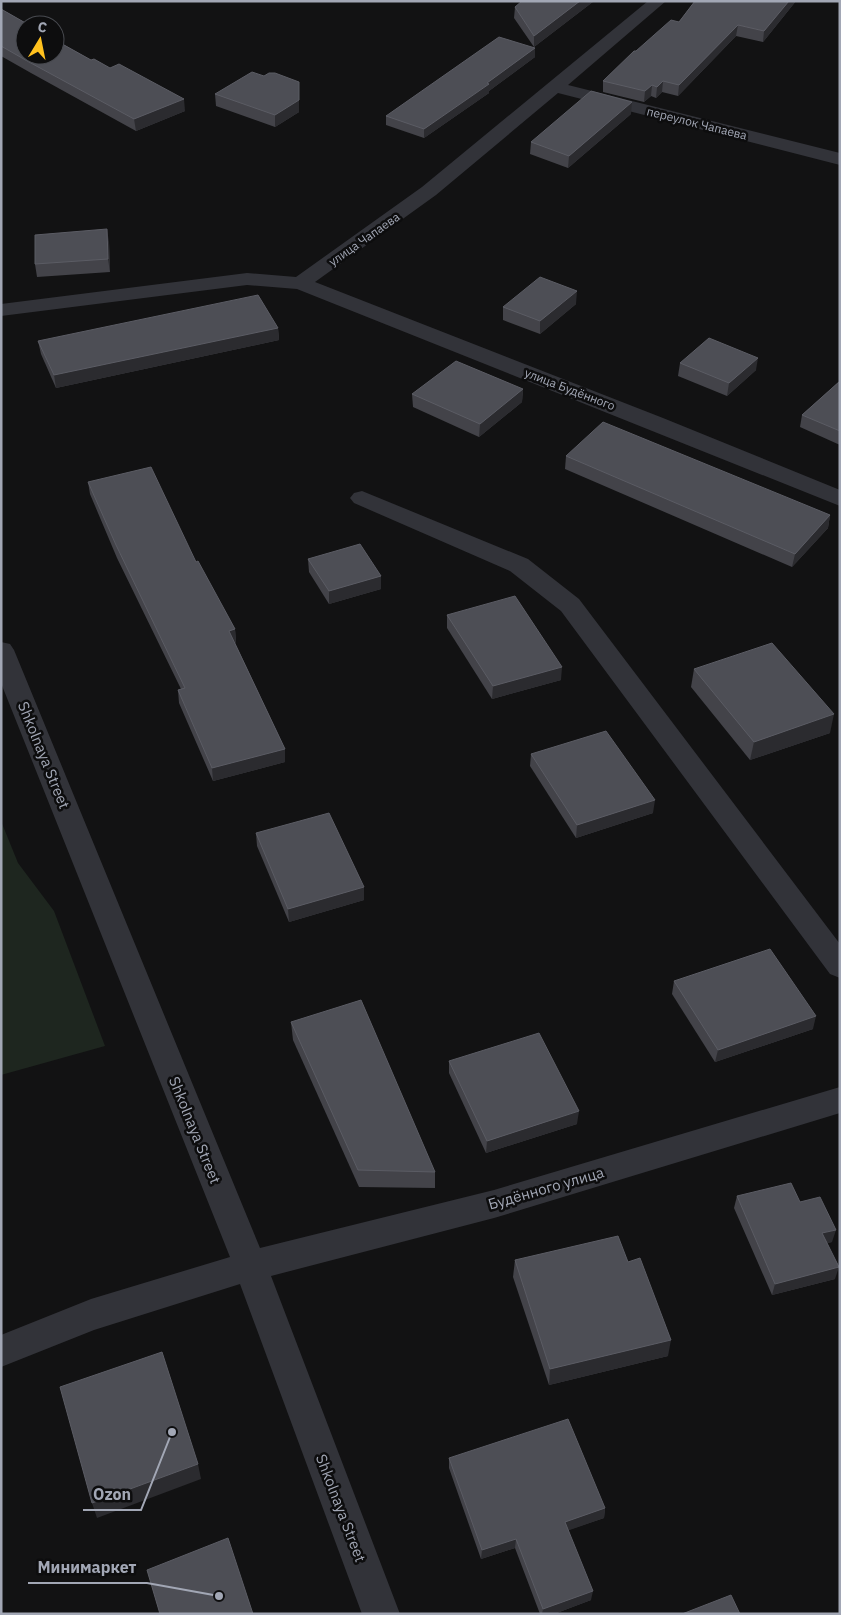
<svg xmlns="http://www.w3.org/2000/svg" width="841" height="1615" font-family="'IBM Plex Sans',sans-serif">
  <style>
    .green { fill: #1e261f }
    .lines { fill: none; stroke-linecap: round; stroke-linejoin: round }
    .minor { fill: #323339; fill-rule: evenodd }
    .wall { fill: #434349 }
    .shaded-wall { fill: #2b2b2f }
    .building { fill: #4d4e55; stroke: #5b5c64 }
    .labels { text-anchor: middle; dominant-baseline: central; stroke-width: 5; stroke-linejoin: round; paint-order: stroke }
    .far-street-label { font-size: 12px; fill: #a2a7b5; stroke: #0d0d0e }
    .street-label { font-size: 15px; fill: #a2a7b5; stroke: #0d0d0e }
    .leader { fill: none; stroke: #a2a7b5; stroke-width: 2 }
    .callout-dot { fill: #a2a7b5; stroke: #0d0d0e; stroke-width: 2 }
    .callout-label { font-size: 16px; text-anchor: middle; font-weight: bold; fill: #a2a7b5; stroke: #0d0d0e; stroke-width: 5; stroke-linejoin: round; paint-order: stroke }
  </style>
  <rect width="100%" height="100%" fill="#121213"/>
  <path class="green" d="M1 821 18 863 54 911 105 1046 1 1075Z"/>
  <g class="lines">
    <g class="minor">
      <path d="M648 1H666L568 85 840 153V165L558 93 436 195 315 282 663 418 840 490V506L297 289 247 285 1 316V304L247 273 296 277 422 187Z"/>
      <path d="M362 491 528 559 579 599 840 944V978L830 974 561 611 510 571 354 503 350 498 354 493Z"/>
      <path d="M1 642 10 644 14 650 260 1248 494 1190 840 1087V1113L494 1218 271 1276 400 1614H362L240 1284 94 1330 1 1367V1335L91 1299 230 1257 1 683Z"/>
    </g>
  </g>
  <g class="wall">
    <path d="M594 1 534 47 535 57 489 91V93L424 138 386 125V116L534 47 514 18 515 7Z"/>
    <path d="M695 1H796L763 42 736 36 678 96 662 92 656 98 651 96 644 102 603 92V81L636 51 679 22Z"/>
    <path d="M1 9 91 60 185 111 136 131 31 73 1 56Z"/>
    <path d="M299 93V112L275 127 216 106 215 94Z"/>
    <path d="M631 114 568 168 530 154 531 142Z"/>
    <path d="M109 242 110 272 37 277 35 264Z"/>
    <path d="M576 304 540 334 503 320V307Z"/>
    <path d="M278 328 279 340 56 388 41 354 38 341Z"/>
    <path d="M680 363 756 370 727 396 678 376Z"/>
    <path d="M840 381V445L800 427 802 415Z"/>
    <path d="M523 389 522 402 479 437 413 407 412 394Z"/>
    <path d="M566 456 830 515 828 528 792 567 565 469Z"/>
    <path d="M88 482 196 562 235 629 236 642 235 643 285 749V762L213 781 179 703 178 690 181 689 117 558 90 494Z"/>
    <path d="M308 559 381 576V589L329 604 309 572Z"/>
    <path d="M447 615 561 680 492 699 447 628Z"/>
    <path d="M694 669 830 733 750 760 691 687Z"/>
    <path d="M531 754 653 813 576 838 530 766Z"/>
    <path d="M256 833 364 900 289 922 257 846Z"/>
    <path d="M674 981 813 1029 715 1062 672 994Z"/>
    <path d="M291 1022 435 1172V1188L359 1187 293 1040Z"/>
    <path d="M449 1061 577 1124 486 1153 449 1073Z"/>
    <path d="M737 1196 800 1202 832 1242 827 1243 835 1279 772 1295 734 1208Z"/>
    <path d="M515 1260 628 1262 668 1356 549 1385 513 1277Z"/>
    <path d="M449 1458 605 1508 604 1518 568 1530 591 1600 554 1614H540L515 1548 481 1559 449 1468Z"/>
  </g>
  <g class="shaded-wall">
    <path d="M580 1H594L534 47V36Z"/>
    <path d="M789 1H796L763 42 764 31Z"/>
    <path d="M738 25 736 36 678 96 679 85Z"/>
    <path d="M535 48V57L489 91V93L424 138V129Z"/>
    <path d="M663 81 662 92 656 98 657 87Z"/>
    <path d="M299 82V112L275 127V115Z"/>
    <path d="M652 85 651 96 644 102 645 91Z"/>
    <path d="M184 99 185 111 136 131 134 119Z"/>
    <path d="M632 102 631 114 568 168 569 156Z"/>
    <path d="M107 229 109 242 110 272 108 259Z"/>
    <path d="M577 291 576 304 540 334V321Z"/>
    <path d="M278 328 279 340 56 388 54 375Z"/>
    <path d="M758 358 756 370 727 396 729 383Z"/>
    <path d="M523 389 522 402 479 437 480 424Z"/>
    <path d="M830 515 828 528 792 567 795 554Z"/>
    <path d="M381 576V589L329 604V591Z"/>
    <path d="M235 629 236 642 230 644 229 631Z"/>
    <path d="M562 667 561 680 492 699 493 686Z"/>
    <path d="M834 714 830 733 750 760 754 742Z"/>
    <path d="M285 749V762L213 781 212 768Z"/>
    <path d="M655 800 653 813 576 838 577 825Z"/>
    <path d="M364 887V900L289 922 288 909Z"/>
    <path d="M816 1016 813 1029 715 1062 718 1050Z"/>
    <path d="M579 1111 577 1124 486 1153 487 1141Z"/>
    <path d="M836 1230 832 1242 819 1245 822 1233Z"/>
    <path d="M839 1267 835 1279 772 1295 775 1284Z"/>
    <path d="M671 1340 668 1356 549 1385 550 1369Z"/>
    <path d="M198 1464 201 1479 97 1518 92 1503Z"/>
    <path d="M605 1508 604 1518 564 1532 565 1522Z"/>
    <path d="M516 1539 515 1548 481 1559 482 1550Z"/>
    <path d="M593 1591 591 1600 554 1614H542L543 1609Z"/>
  </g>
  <g class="building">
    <path d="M522 1H580L534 36 515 7Z"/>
    <path d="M695 1H789L764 31 738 25 679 85 663 81 657 87 652 85 645 91 603 81 634 51H636L671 20 679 22Z"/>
    <path d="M1 9 29 25H25V55H55V40L91 60 94 59 110 68 119 64 184 99 134 119 29 62 1 46Z"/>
    <path d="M499 37 535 48 487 83 489 84 424 129 386 116Z"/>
    <path d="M252 72 264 76 269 73H275L299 82V100L275 115 215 94Z"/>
    <path d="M591 91 632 102 569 156 531 142Z"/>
    <path d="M107 229 108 259 35 264V235Z"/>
    <path d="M540 277 577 291 540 321 503 307Z"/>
    <path d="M258 295 278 328 54 375 38 341Z"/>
    <path d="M709 338 758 358 729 383 680 363Z"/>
    <path d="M456 361 523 389 480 424 412 394Z"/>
    <path d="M840 381V431L802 415Z"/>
    <path d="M603 422 830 515 795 554 566 456Z"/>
    <path d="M151 467 196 562 198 561 235 629 229 631 285 749 212 768 178 690 185 688 116 545 88 482Z"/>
    <path d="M360 544 381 576 329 591 308 559Z"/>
    <path d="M515 596 562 667 493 686 447 615Z"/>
    <path d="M772 643 834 714 754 742 694 669Z"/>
    <path d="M606 731 655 800 577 825 531 754Z"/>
    <path d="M329 813 364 887 288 909 256 833Z"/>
    <path d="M770 949 816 1016 718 1050 674 981Z"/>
    <path d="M361 1000 435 1172 358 1170 291 1022Z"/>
    <path d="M539 1033 579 1111 487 1141 449 1061Z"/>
    <path d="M791 1183 800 1202 820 1197 836 1230 822 1233 839 1267 775 1284 737 1196Z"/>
    <path d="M618 1236 628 1262 640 1258 671 1340 550 1369 515 1260Z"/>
    <path d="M162 1352 198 1464 92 1503 60 1387Z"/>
    <path d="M568 1419 605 1508 565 1522 593 1591 543 1609 516 1539 482 1550 449 1458Z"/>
    <path d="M228 1538 253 1614H160L147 1570Z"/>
    <path d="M731 1595 740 1614H682Z"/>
  </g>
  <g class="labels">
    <g class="far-street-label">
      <text transform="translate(697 123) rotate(14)">переулок Чапаева</text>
      <text transform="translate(364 239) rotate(-35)">улица Чапаева</text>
      <text transform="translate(570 389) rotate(21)">улица Будённого</text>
    </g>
    <g class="street-label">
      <text transform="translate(44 755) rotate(68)">Shkolnaya Street</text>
      <text transform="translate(195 1130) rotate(68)">Shkolnaya Street</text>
      <text transform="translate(546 1188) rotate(-16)">Будённого улица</text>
      <text transform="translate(341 1508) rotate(69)">Shkolnaya Street</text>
    </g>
  </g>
  <path class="leader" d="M172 1432L141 1510H83M219 1596L147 1583H28"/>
  <g class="callout-dot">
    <circle cx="172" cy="1432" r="5"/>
    <circle cx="219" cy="1596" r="5"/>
  </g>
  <g class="callout-label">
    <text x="112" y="1500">Ozon</text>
    <text x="87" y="1573">Минимаркет</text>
  </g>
  <rect width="841" height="1615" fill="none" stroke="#a2a7b5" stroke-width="5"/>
  <g transform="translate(40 40) rotate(10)"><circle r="24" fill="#0d0d0e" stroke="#494b51"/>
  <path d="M0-4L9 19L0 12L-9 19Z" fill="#ffc11e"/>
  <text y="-8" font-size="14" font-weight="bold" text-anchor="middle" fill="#a2a7b5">С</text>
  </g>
</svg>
